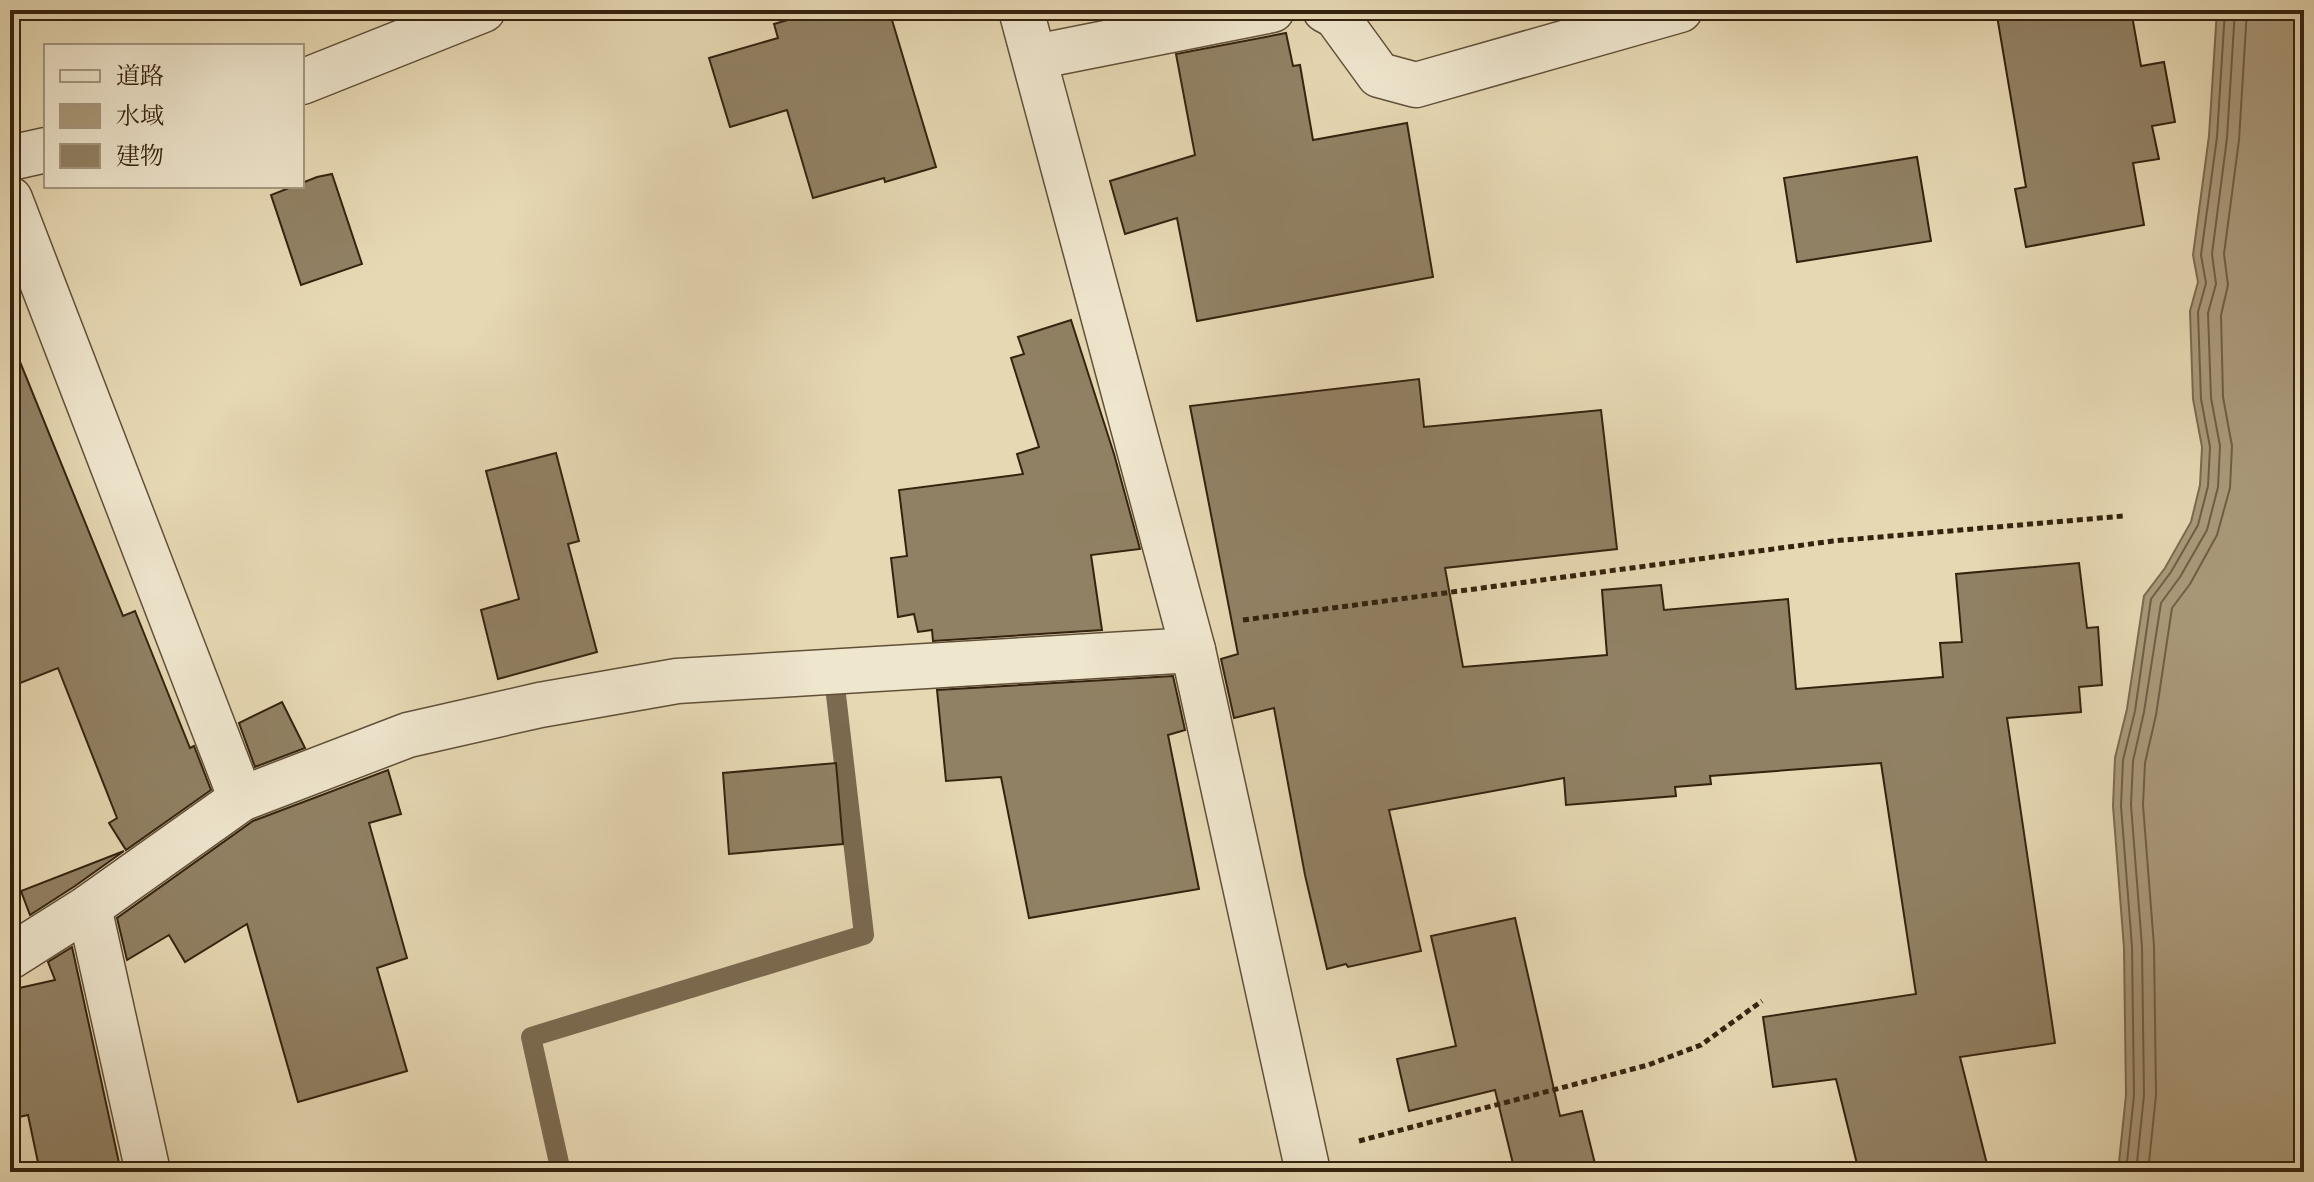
<svg xmlns="http://www.w3.org/2000/svg" width="2314" height="1182" font-family="Alegreya,'Noto Serif JP',serif">
  <style>
    .water { fill: #aa9a7b; stroke: #7b6a50; stroke-width: 2 }
    .lines { fill: none; stroke-linecap: round; stroke-linejoin: round }
    .shore { stroke: #705e45; stroke-width: 2 }
    .stream { stroke: #7b6a50; stroke-width: 20 }
    .building { fill: #918164; stroke: #35230f; stroke-width: 2 }
    .minor-casing { stroke: #615038; stroke-width: 47 }
    .tertiary-casing { stroke: #615038; stroke-width: 47 }
    .path { stroke: #35230f; stroke-width: 5; stroke-dasharray: 6 4; stroke-linecap: butt }
    .minor { stroke: #efe6ce; stroke-width: 44 }
    .tertiary { stroke: #efe6ce; stroke-width: 44 }
  </style>
  <rect width="100%" height="100%" fill="#e6d8b3"/>
  <filter id="stains"><feTurbulence type="fractalNoise" baseFrequency=".0025" numOctaves="4"/><feColorMatrix values="0 0 0 0 .2 0 0 0 0 .09 0 0 0 0 .02 0 0 0 .5 -.17"/></filter>
  <radialGradient id="worn" r=".72"><stop offset=".6" stop-color="#630" stop-opacity="0"/><stop offset="1" stop-color="#630" stop-opacity=".3"/></radialGradient>
  <path class="water" d="M2217 10H2304V1172H2118L2126 1095 2124 948 2113 806 2115 758 2127 709 2144 596 2165 568 2191 522 2200 485 2202 447 2193 399 2190 311 2198 282 2193 255 2209 136Z"/>
  <g class="lines">
    <g class="shore">
      <path d="M2126 1172 2134 1095 2132 947 2121 806 2123 760 2135 711 2151 599 2171 572 2198 525 2208 486 2210 447 2201 399 2198 312 2206 283 2201 255 2217 137 2225 10"/>
      <path d="M2136 1172 2144 1095 2142 947 2131 805 2133 761 2144 712 2161 603 2180 577 2207 530 2218 487 2220 446 2211 398 2208 313 2216 284 2212 254 2227 138 2235 10"/>
      <path d="M2148 1172 2156 1095 2154 946 2143 805 2145 763 2156 715 2172 608 2190 584 2217 535 2230 488 2232 446 2223 397 2221 315 2228 285 2224 254 2239 140 2247 10"/>
    </g>
    <path class="stream" d="M561 1172 531 1037 864 935 836 695"/>
  </g>
  <g class="building">
    <path d="M822 10H889L936 167 885 182 884 178 813 198 787 110 730 127 709 58 778 38 774 24Z"/>
    <path d="M1996 10H2131L2141 66 2164 62 2175 122 2152 126 2159 159 2133 163 2144 225 2026 247 2015 189 2026 187Z"/>
    <path d="M1286 33 1293 66 1300 65 1313 140 1407 123 1433 277 1197 321 1177 218 1125 234 1110 181 1195 155 1176 54Z"/>
    <path d="M1917 157 1931 241 1797 262 1784 178Z"/>
    <path d="M332 174 362 264 301 285 271 195 294 186H302V183L317 177Z"/>
    <path d="M1071 320 1114 454 1140 549 1091 555 1102 630 933 641 932 630 918 632 914 614 898 617 891 558 907 556 899 490 1023 474 1017 454 1039 447 1011 358 1024 354 1018 337Z"/>
    <path d="M10 342H12L123 616 135 611 190 748 194 746 211 790 126 850 109 823 117 818 58 668 10 687Z"/>
    <path d="M1419 379 1424 427 1601 410 1617 549 1445 568 1463 667 1607 655 1602 590 1661 585 1664 610 1788 599 1796 689 1943 677 1940 643 1962 642 1956 574 2079 563 2087 628 2098 627 2102 685 2079 687 2081 712 2007 718 2055 1043 1960 1057 1989 1172H1859L1836 1079 1773 1087 1763 1017 1916 994 1881 763 1710 776 1711 784 1675 787 1676 796 1566 805 1564 778 1389 810 1421 951 1348 967 1346 964 1327 969 1305 875 1274 708 1234 718 1221 659 1238 654 1190 406Z"/>
    <path d="M556 453 579 541 568 544 597 652 498 679 481 610 519 599 486 471Z"/>
    <path d="M1173 676 1185 730 1168 735 1199 889 1029 918 1001 777 946 781 937 690Z"/>
    <path d="M282 702 305 748 255 767 239 723Z"/>
    <path d="M836 763 843 844 729 854 723 773Z"/>
    <path d="M388 770 401 814 369 823 407 958 377 968 407 1071 298 1102 247 924 185 962 169 935 127 960 117 918 253 821Z"/>
    <path d="M124 851 75 886 30 915 21 891Z"/>
    <path d="M1515 918 1560 1116 1582 1111 1597 1172H1515L1495 1090 1409 1111 1397 1059 1456 1046 1431 936Z"/>
    <path d="M72 947 81 988 121 1172H40L28 1115 10 1119V990L55 980 48 962Z"/>
  </g>
  <g class="lines">
    <defs>
      <g id="minor">
        <path d="M1325 10 1336 16 1379 75 1416 85 1680 10"/>
        <path d="M1035 57 1272 10"/>
        <path d="M302 82 483 10"/>
        <path d="M10 158 46 150"/>
        <path d="M10 199 241 799"/>
        <path d="M89 907 148 1172"/>
        <path d="M10 957 89 907 241 799 408 735 540 705 677 681 1193 650"/>
      </g>
      <path id="tertiary" d="M1021 10 1193 650 1308 1172"/>
    </defs>
    <use href="#minor" class="minor-casing"/>
    <use href="#tertiary" class="tertiary-casing"/>
    <g class="path">
      <path d="M1243 620 1833 541 2124 516"/>
      <path d="M1359 1141 1648 1065 1701 1045 1762 1001"/>
    </g>
    <use href="#minor" class="minor"/>
    <use href="#tertiary" class="tertiary"/>
  </g>
  <rect width="2314" height="1182" fill="none" stroke="#e6d8b3" stroke-width="40"/>
  <rect x="12" y="12" width="2290" height="1158" fill="none" stroke="#35230f" stroke-width="4"/>
  <rect x="20" y="20" width="2274" height="1142" fill="none" stroke="#35230f" stroke-width="2"/>
  <rect x="44" y="44" width="260" height="144" fill="#efe6ce" stroke="#a59882" stroke-width="2"/>
  <rect x="60" y="70" width="40" height="12" fill="#efe6ce" stroke="#a59882" stroke-width="2"/>
  <text x="116" y="84" font-size="24" fill="#35230f">道路</text>
  <rect x="60" y="104" width="40" height="24" fill="#aa9a7b" stroke="#a59882" stroke-width="2"/>
  <text x="116" y="124" font-size="24" fill="#35230f">水域</text>
  <rect x="60" y="144" width="40" height="24" fill="#918164" stroke="#a59882" stroke-width="2"/>
  <text x="116" y="164" font-size="24" fill="#35230f">建物</text>
  <rect width="100%" height="100%" filter="url(#stains)"/>
  <rect width="100%" height="100%" fill="url(#worn)"/>
</svg>
